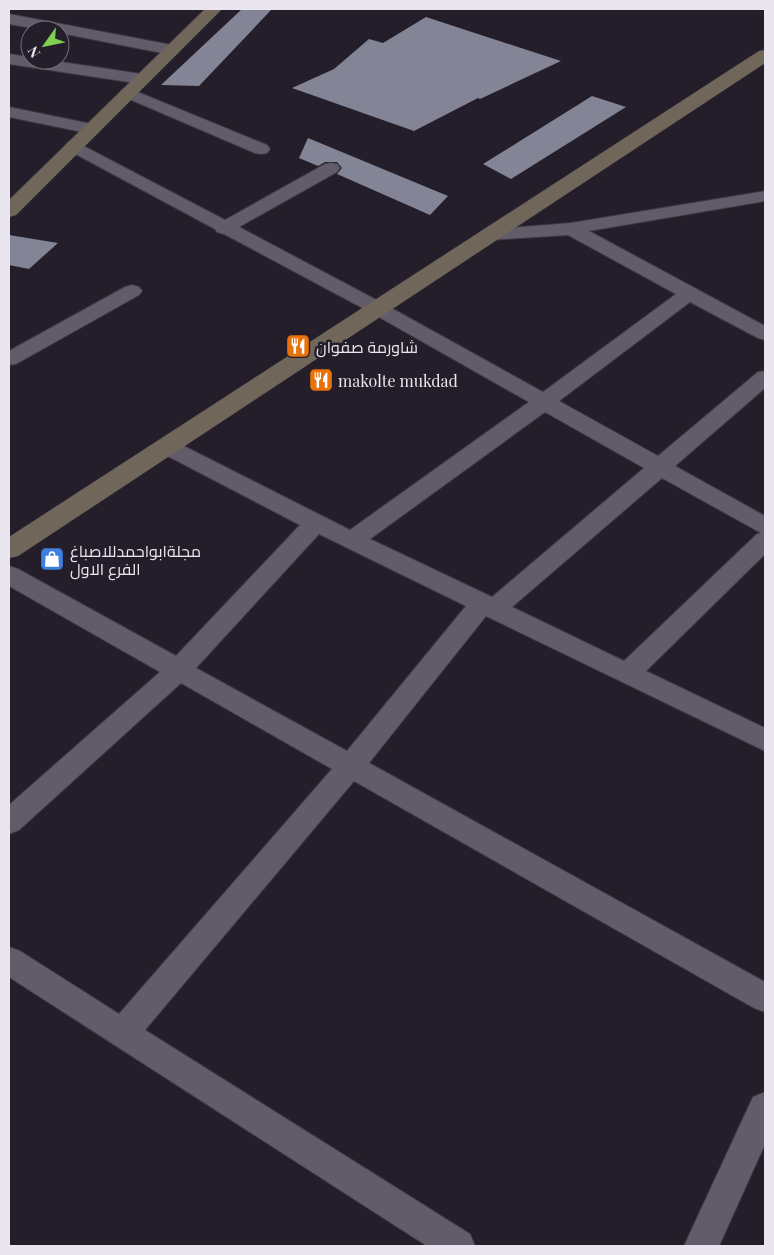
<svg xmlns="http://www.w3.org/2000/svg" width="774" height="1255" font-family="'Playfair Display',Cairo,serif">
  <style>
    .building { fill: #838495 }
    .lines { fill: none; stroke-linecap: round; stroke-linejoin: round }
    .street-casing { stroke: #3d3943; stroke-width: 2 }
    .secondary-casing { stroke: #3d3943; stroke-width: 1 }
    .street { fill: #625b6a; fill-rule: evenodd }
    .secondary { fill: #71665a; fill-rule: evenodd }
    .labels { text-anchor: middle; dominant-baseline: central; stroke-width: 5; stroke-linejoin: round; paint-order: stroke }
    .poi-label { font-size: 16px; fill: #e9e6ef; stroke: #241e2b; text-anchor: start }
  </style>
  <rect width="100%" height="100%" fill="#241e2b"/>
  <g class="building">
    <path d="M242 9H272L199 86 161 85Z"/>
    <path d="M426 17 561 61 480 99 478 98 414 131 292 88 334 69 369 39 383 43Z"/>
    <path d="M592 96 626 107 511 179 483 164Z"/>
    <path d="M308 138 448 196 430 215 337 174 342 168 337 162H325L318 166 299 158Z"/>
    <path d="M9 235 58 243 29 269 9 265Z"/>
  </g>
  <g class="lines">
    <defs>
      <g id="street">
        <path d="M9 14 172 45 178 47 180 50 178 53 172 55 60 33V30H43L9 24Z"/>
        <path d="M9 54 30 57V60H48L142 74 148 76 150 79 148 82 142 84 9 64Z"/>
        <path d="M128 88 267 145 270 149 267 153 261 154 255 153 122 96 120 93 122 90Z"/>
        <path d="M9 107 92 124 98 125 101 129 98 133 92 134 9 117Z"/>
        <path d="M74 141 225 220 325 164 331 163 337 164 340 168 337 172 239 227 384 304 543 392 676 294 568 235 490 240 483 238 481 234 483 230 571 223 765 191V201L589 231 765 326V340L758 338 690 302 559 401 658 456 758 372 765 371V388L675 466 765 516V554L646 671 765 728V751L486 616 369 763 765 982V1012L754 1008 354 781 145 1030 470 1234 475 1246H427L9 977V947L20 951 119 1014 332 769 181 683 19 830 9 834V805L160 672 9 586V566L18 569 176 656 300 525 158 451 155 446 158 441 166 439 174 441 350 530 529 402 370 312 224 234 217 232 215 229 68 150 65 146 68 142ZM545 412 644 468 492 597 370 539ZM662 478 761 533 757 534 624 661 512 607ZM319 534 466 606 347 751 196 668Z"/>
        <path d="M132 285 139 287 142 291 139 295 16 364 9 365V351L125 287Z"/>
        <path d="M765 1092V1144L719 1246H684L753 1097Z"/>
      </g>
      <g id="secondary">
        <path d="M205 9H222L16 215 9 217V200Z"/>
        <path d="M765 50V63L18 556 9 558V537L759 51Z"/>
      </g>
    </defs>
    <use href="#street" class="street-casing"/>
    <use href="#secondary" class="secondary-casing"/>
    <use href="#street" class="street"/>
    <use href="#secondary" class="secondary"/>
  </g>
  <defs>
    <symbol id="restaurant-square" viewBox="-11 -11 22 22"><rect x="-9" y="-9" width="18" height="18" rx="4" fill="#e8710a" stroke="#241e2b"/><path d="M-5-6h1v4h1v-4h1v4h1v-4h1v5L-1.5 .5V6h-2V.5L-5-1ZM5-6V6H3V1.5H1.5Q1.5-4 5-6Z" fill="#fff"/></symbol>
    <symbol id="shop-square" viewBox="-11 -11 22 22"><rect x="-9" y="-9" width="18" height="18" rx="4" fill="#3f7fe0" stroke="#241e2b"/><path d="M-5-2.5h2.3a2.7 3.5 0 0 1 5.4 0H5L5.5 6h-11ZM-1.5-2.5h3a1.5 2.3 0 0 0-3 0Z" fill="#fff"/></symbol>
  </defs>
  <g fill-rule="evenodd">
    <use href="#restaurant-square" x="284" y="332" width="28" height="28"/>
    <use href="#restaurant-square" x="307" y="366" width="28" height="28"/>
    <use href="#shop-square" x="38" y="545" width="28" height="28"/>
  </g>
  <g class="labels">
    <g class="poi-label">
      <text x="316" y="346">شاورمة صفوان</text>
      <text x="338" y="380">makolte mukdad</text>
      <text x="70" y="550">مجلةابواحمدللاصباغ<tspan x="70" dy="18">الفرع الاول</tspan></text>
    </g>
  </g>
  <rect width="774" height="1255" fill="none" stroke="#e9e6ef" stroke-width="20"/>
  <g transform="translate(45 45) rotate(237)"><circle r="24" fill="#241e2b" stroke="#736e79"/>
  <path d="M0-4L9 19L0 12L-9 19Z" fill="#7fd052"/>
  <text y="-8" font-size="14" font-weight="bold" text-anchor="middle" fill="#e9e6ef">N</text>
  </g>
</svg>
